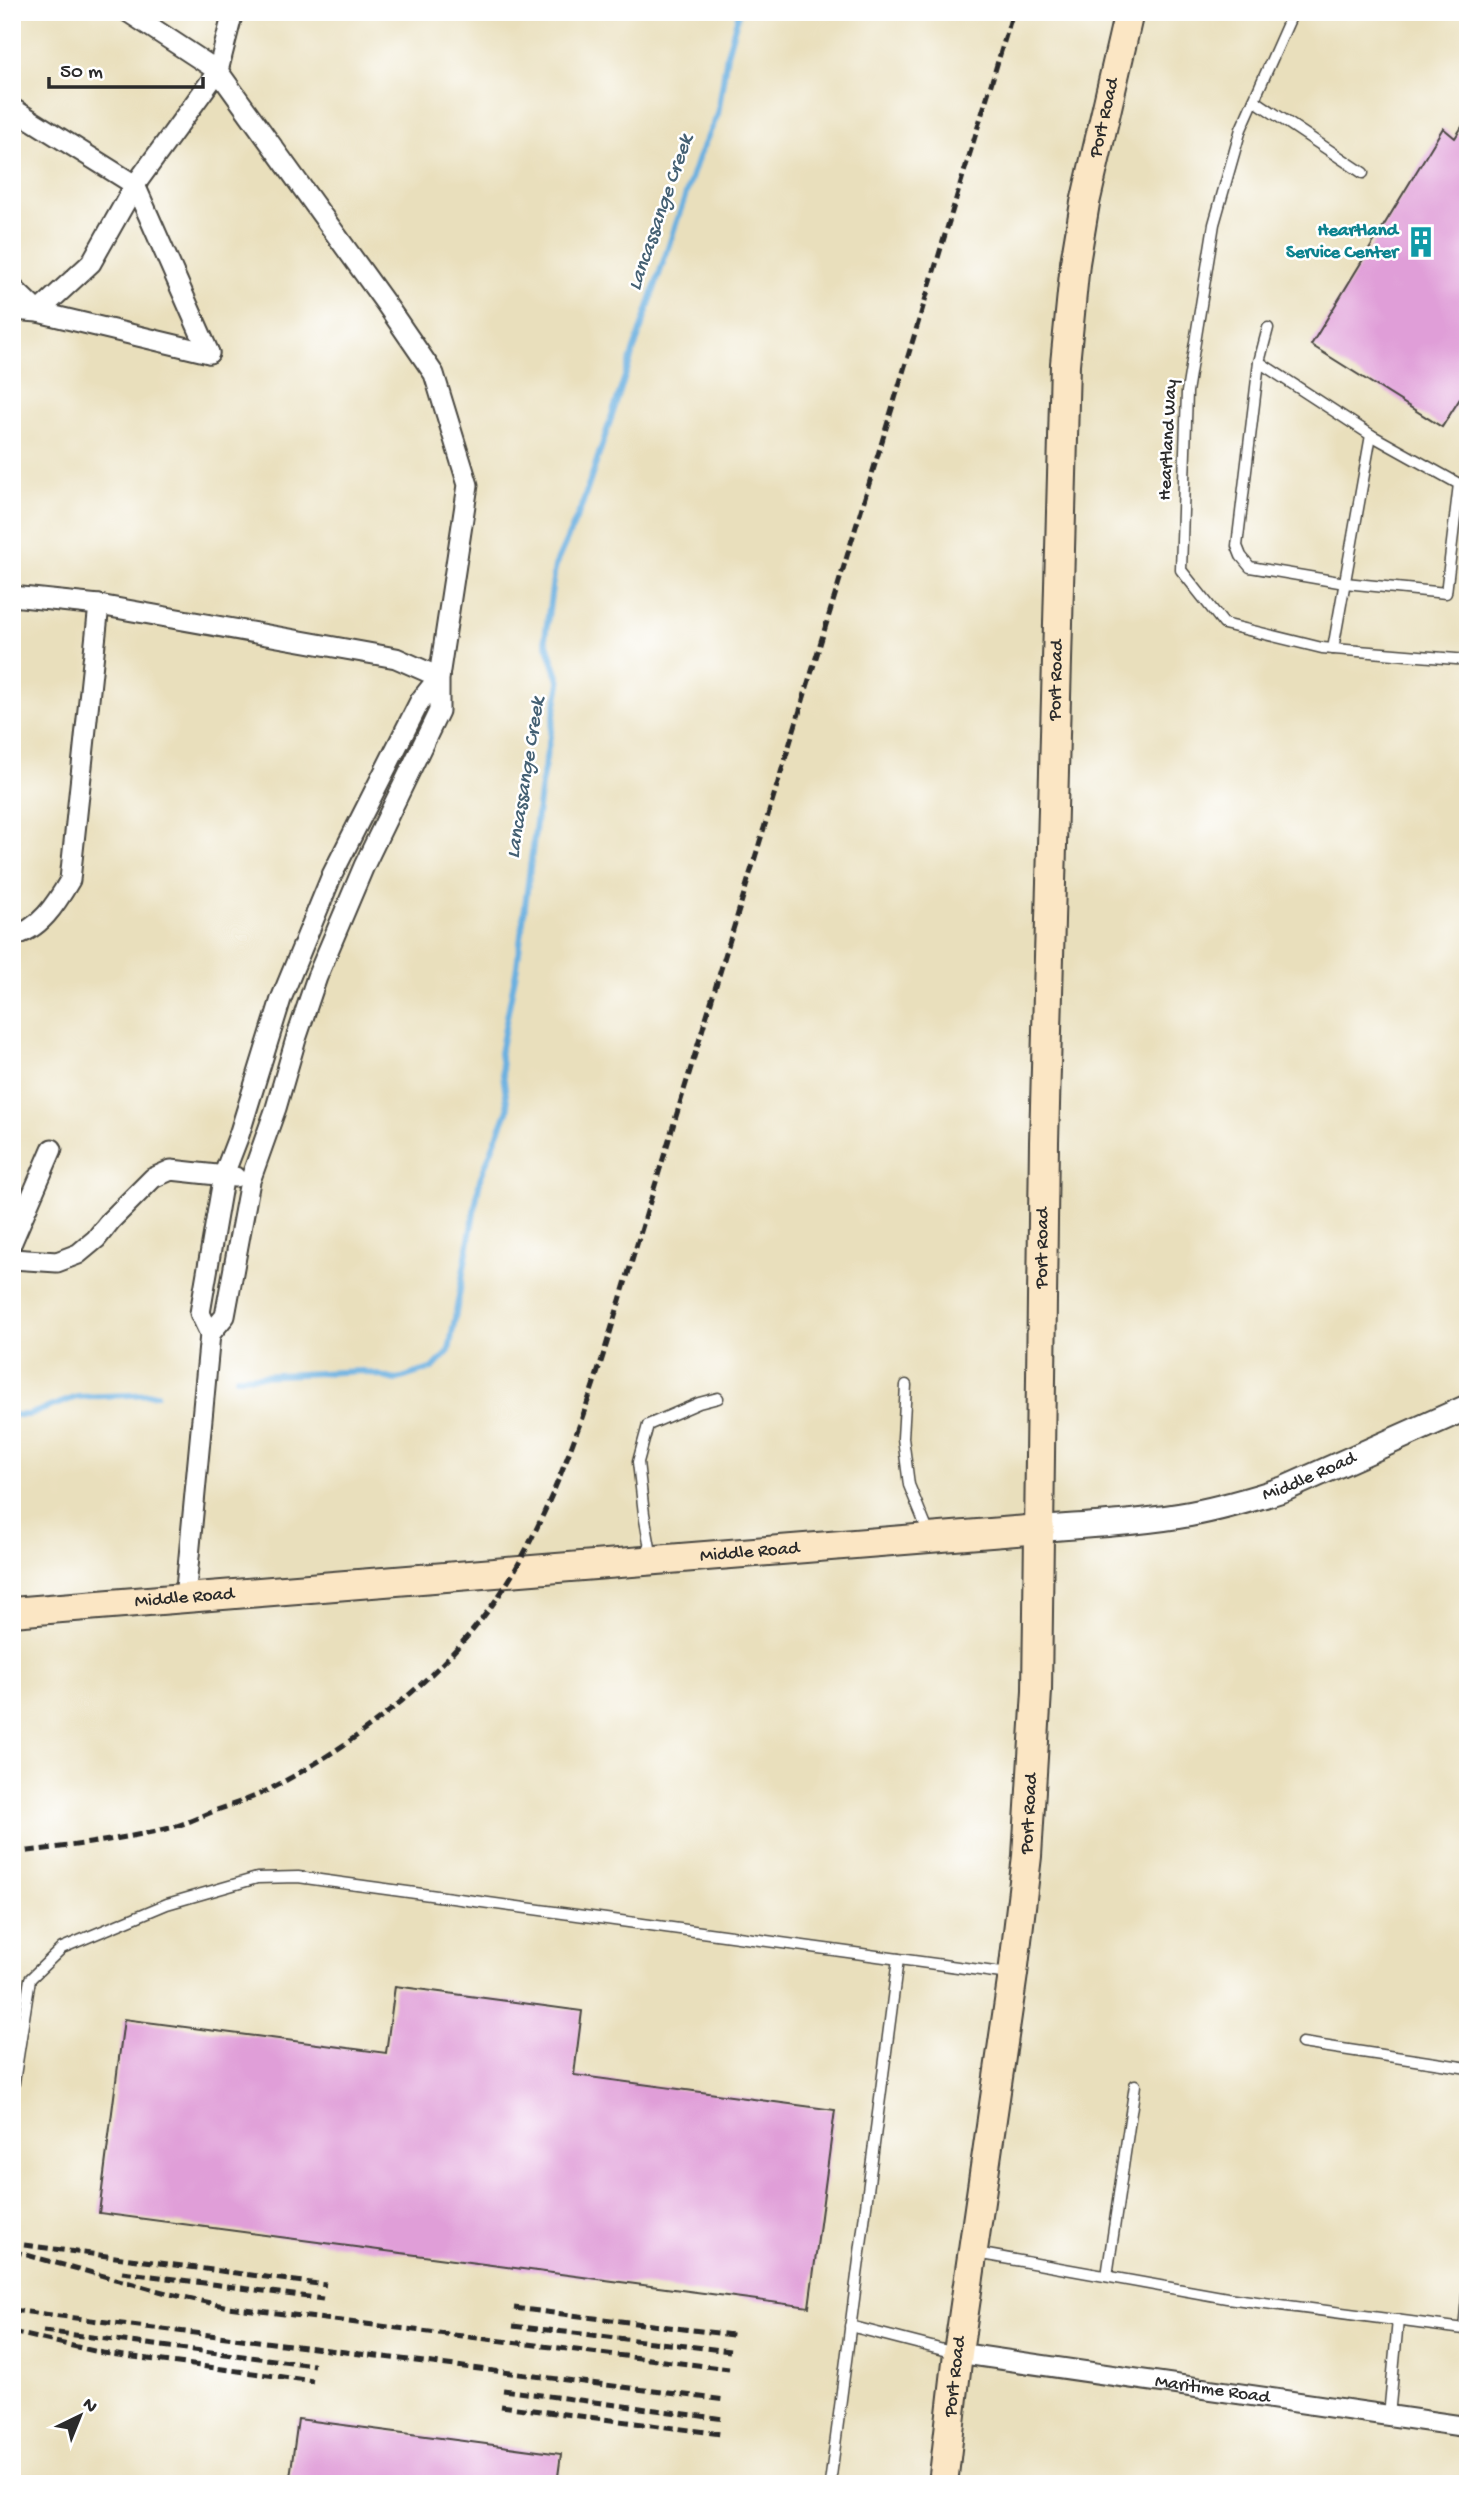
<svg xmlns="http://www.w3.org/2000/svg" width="1480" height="2496" font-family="'Gochi Hand',sans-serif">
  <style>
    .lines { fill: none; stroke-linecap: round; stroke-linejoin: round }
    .stream { stroke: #6ab0e0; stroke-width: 6 }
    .building { fill: #e09ed8 }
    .service-casing { stroke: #484641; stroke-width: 13 }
    .minor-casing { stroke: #484641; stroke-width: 23 }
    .tertiary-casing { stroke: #484641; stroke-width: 28 }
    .secondary-casing { stroke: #484641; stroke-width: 32 }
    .service { stroke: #fff; stroke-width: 10 }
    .minor { stroke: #fff; stroke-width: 19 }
    .tertiary { stroke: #fff; stroke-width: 24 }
    .secondary { stroke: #fbe6c4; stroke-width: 28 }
    .rail { stroke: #2b2b2b; stroke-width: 5; stroke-dasharray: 10 5; stroke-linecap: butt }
    .labels { text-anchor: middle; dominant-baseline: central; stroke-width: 5; stroke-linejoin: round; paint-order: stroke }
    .street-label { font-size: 19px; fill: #2b2b2b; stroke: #fff }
    .culture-label { font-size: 19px; font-weight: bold; fill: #0d838f; stroke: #fff; text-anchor: end }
    .water-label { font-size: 21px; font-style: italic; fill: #446073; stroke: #fff }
  </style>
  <rect width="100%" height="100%" fill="#fff"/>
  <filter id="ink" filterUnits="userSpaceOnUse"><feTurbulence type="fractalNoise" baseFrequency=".0143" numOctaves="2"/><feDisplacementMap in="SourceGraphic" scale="14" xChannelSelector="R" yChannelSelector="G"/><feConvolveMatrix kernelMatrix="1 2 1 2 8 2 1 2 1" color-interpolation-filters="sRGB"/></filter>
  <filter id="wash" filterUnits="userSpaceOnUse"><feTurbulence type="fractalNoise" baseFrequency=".00686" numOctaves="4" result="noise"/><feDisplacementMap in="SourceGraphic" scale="28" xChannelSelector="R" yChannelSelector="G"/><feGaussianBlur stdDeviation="1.57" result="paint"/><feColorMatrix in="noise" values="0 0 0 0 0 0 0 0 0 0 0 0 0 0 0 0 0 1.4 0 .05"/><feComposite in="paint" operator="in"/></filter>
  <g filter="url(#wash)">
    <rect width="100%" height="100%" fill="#e9dfbc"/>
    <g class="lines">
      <g class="stream">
        <path d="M237 1377 362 1371 395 1380 433 1368 449 1351 480 1179 508 1109 500 1053 517 966 541 785 560 683 545 638 555 566 581 508 698 158 718 114 727 54 739 12"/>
        <path d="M12 1415H28L77 1397 157 1394"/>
      </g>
    </g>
    <g id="blocks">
      <g class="building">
        <path d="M1468 117V386L1442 427 1311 345 1443 128 1455 138Z"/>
        <path d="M395 1986 582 2011 574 2075 835 2110 809 2307 99 2213 124 2019 386 2053Z"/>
        <path d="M298 2419 561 2454 557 2484H289Z"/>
      </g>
    </g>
  </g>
  <g filter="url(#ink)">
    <use href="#blocks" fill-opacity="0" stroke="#484641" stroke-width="2"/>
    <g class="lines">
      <defs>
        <g id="service">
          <path d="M1293 12 1241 129 1214 224 1187 392 1181 570 1224 624 1322 648 1468 660"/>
          <path d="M1254 100 1363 173"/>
          <path d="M1268 328 1259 362 1371 435 1333 649"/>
          <path d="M1259 362 1237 546 1241 556 1250 567 1345 583 1446 593 1459 484 1371 435"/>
          <path d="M906 1385 903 1438 909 1485 929 1534"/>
          <path d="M652 1559 644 1514 638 1462 648 1425 699 1403 718 1398"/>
          <path d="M1302 2043 1468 2068"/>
          <path d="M12 2095 30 1979 62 1948 167 1904 257 1878 298 1877 1009 1974"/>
          <path d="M976 2253 1227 2298 1464 2329 1468 2287"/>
          <path d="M1107 2276 1135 2085"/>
          <path d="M850 2326 955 2353"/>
          <path d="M1389 2416 1398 2320"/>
          <path d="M830 2484 898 1959"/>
        </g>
        <g id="minor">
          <path d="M128 12 218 71 386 304 434 374 468 485 439 677V711L364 866 317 977 296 1039 276 1108 250 1181 225 1316 210 1334"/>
          <path d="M12 108 135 185 218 71 233 12"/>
          <path d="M135 185 209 353"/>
          <path d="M12 287 38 312 91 263 135 185"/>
          <path d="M12 310 38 312 209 353"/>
          <path d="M12 596 99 605 396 658 439 677"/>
          <path d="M12 936C40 930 56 904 70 880L99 605"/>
          <path d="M12 1242 52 1149"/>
          <path d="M12 1259 57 1262 78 1254 96 1239 111 1220 153 1178 171 1170 235 1177"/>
          <path d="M185 1599 210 1334 200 1313 224 1174 239 1135 281 999 332 875 420 701 439 677"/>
          <path id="s1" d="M958 2353 1468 2427"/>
        </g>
        <g id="tertiary">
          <path id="s2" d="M1040 1529C1090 1525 1141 1523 1190 1514 1222 1508 1253 1499 1284 1489L1468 1407"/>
        </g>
        <g id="secondary">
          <path id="s3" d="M12 1612 1040 1529"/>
          <path id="s4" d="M943 2484 958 2353 1013 1974 1027 1856 1037 1691 1044 1142 1065 364 1075 263 1085 203 1129 12"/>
        </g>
      </defs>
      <use href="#service" class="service-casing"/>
      <use href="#minor" class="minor-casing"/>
      <use href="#tertiary" class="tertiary-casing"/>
      <use href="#secondary" class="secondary-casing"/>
      <use href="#service" class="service"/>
      <use href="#minor" class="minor"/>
      <use href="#tertiary" class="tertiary"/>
      <use href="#secondary" class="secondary"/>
      <g class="rail">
        <path d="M12 1853C64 1847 119 1840 170 1828 185 1824 200 1817 214 1811 231 1805 248 1800 264 1792 359 1744 461 1664 515 1570 553 1502 578 1432 602 1359L1013 12"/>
        <path d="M24 2245 326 2285"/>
        <path d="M12 2251 170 2294 228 2307 729 2369"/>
        <path d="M122 2272 323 2299"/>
        <path d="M514 2308 733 2335"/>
        <path d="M12 2310 725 2400"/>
        <path d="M513 2326 730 2351"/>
        <path d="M43 2331 314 2365"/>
        <path d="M12 2332 103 2353 313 2381"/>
        <path d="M503 2390 724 2419"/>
        <path d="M501 2406 722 2434"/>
      </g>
    </g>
  </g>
  <defs>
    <symbol id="building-bare" viewBox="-9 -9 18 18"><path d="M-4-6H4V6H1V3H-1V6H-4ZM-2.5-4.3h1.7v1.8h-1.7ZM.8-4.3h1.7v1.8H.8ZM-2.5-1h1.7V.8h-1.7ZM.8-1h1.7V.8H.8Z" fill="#0f9aa8" stroke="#fff" stroke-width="2.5" paint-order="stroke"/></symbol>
  </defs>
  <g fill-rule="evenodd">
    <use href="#building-bare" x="1399" y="220" width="44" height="44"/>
  </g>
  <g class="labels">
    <g class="street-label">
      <text stroke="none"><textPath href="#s4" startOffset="2376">Port Road</textPath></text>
      <text transform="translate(1169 440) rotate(-87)">Heartland Way</text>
      <text stroke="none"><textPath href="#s4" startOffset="1810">Port Road</textPath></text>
      <text stroke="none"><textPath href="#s4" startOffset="1242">Port Road</textPath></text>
      <text stroke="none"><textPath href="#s2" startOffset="276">Middle Road</textPath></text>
      <text stroke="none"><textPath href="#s3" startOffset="740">Middle Road</textPath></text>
      <text stroke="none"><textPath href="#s3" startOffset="173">Middle Road</textPath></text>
      <text stroke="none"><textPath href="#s4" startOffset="676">Port Road</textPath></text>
      <text stroke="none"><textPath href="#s4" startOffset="108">Port Road</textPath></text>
      <text stroke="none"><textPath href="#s1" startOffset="257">Maritime Road</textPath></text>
    </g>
    <g class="culture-label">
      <text x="1398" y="231">Heartland<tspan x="1398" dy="22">Service Center</tspan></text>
    </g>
    <g class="water-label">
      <text transform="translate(662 213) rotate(-71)">Lancassange Creek</text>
      <text transform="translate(527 778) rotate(-81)">Lancassange Creek</text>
    </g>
  </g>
  <rect width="1480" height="2496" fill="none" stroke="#fff" stroke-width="42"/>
  <g transform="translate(80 2416) rotate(43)" stroke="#ffffff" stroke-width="5" paint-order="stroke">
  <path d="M0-5L12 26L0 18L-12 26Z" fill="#2b2b2b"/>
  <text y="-10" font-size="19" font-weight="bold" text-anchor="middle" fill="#2b2b2b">N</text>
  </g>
  <path d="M49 77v10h154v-10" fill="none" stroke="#2b2b2b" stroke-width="3.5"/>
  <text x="60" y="77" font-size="21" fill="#2b2b2b" stroke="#ffffff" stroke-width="5" paint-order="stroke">50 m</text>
</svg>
